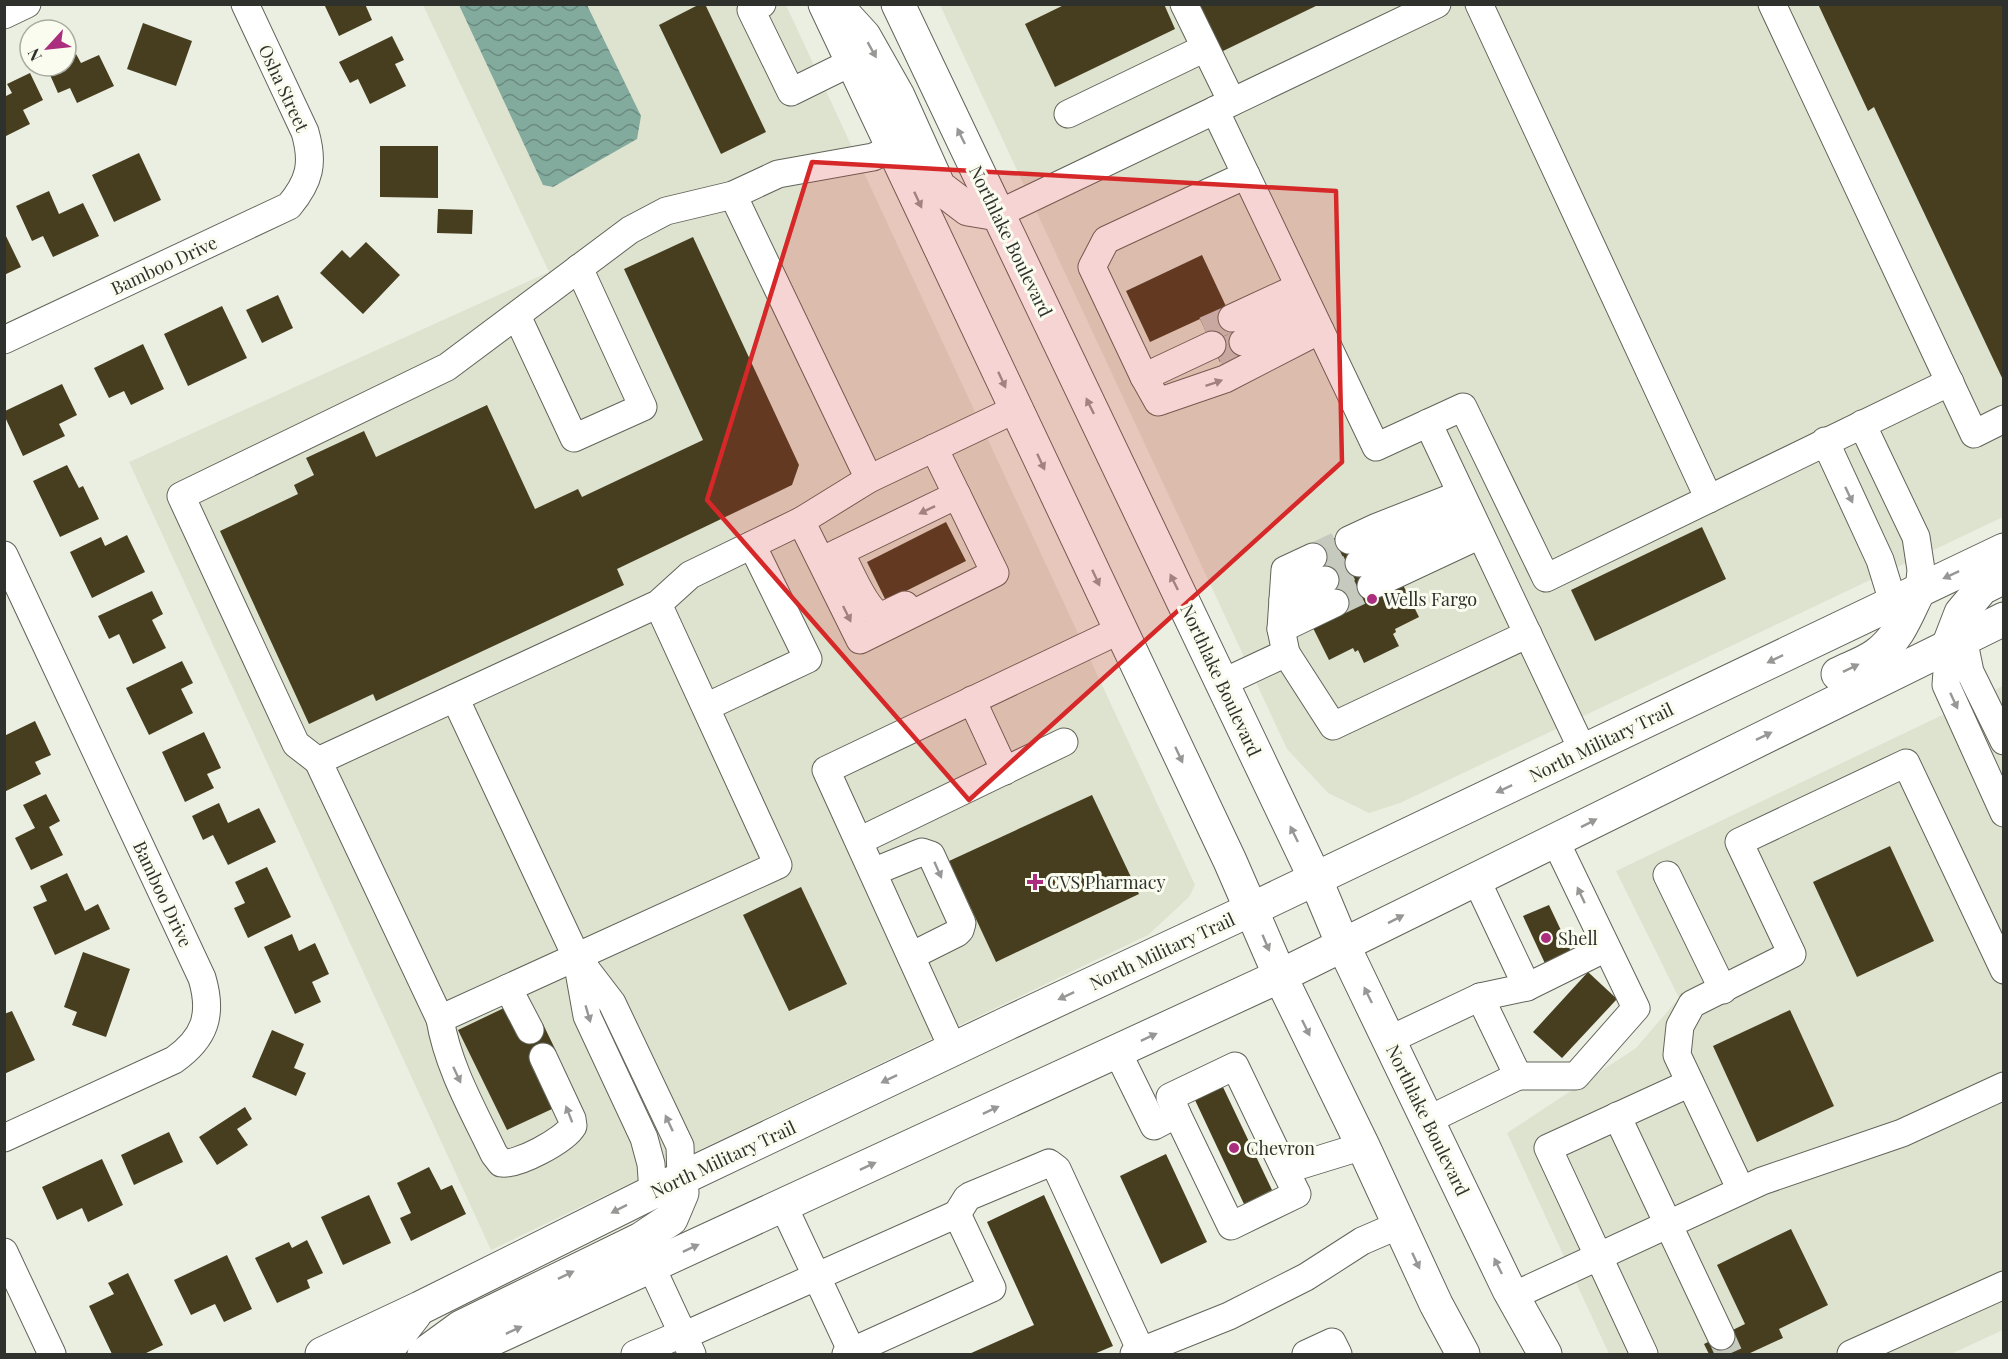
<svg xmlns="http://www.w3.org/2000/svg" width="2008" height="1359" font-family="'Playfair Display',serif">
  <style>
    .built { fill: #dee3cf }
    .water { fill: url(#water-waves) }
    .building { fill: #473e20 }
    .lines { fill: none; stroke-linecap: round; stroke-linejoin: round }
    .minor-tunnel { stroke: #c5c9be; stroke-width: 27; stroke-dasharray: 27 14; stroke-linecap: butt }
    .minor-casing { stroke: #616459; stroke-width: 29 }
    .major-casing { stroke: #616459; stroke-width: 35 }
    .minor { stroke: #fff; stroke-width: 27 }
    .major { stroke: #fff; stroke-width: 33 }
    .oneway { fill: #979896 }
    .marked { fill: #d62828; fill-opacity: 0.2; stroke: #d62828; stroke-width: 4.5; stroke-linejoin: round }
    .poi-dot { fill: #ab2d7d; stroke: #f9fcef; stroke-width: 2 }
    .labels { text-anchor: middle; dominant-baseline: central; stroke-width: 6; stroke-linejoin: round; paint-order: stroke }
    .street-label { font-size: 18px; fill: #2f312c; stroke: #f9fcef }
    .poi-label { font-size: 18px; fill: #2f312c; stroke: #f9fcef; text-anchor: start }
  </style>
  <defs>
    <pattern id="water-waves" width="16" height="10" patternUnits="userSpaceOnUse" patternTransform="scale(1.5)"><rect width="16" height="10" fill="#82aa9d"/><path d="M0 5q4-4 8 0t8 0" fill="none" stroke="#6b8b80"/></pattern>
  </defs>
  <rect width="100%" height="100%" fill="#ebefe2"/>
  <g class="built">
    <path d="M423 5H786L1195 885 1189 897 1148 935 491 1250 129 462 549 272Z"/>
    <path d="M940 5H2003V517L1400 803 1369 813 1328 793 1287 749Z"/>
    <path d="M2003 686V1330L1951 1354H1609L1507 1133 1636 1048 1679 998 1616 871Z"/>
  </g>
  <path class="water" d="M459 5H587L641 116 637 139 553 187 543 185Z"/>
  <g class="building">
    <path d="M324 4H365L372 20 339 36Z"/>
    <path d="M700 4H705L766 132 721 154 659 25Z"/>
    <path d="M1066 4H1164L1175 29 1055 87 1025 24Z"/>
    <path d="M1199 4H1320L1221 52Z"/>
    <path d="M1818 4H2004V382L1874 107 1868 111Z"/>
    <path d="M143 23 192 41 176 86 127 69Z"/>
    <path d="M392 36 404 60 395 64 406 86 370 104 358 79 350 83 339 62Z"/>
    <path d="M76 54 81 63 99 55 114 86 77 103 70 88 58 93 47 68 51 66H66V59Z"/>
    <path d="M30 73 43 100 23 110 30 124 4 137V97L12 93 7 84Z"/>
    <path d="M380 146H438V198L380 197Z"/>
    <path d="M139 153 161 200 114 222 92 175Z"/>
    <path d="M49 191 59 214 83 203 99 236 53 257 43 236 32 241 16 206Z"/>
    <path d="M438 209 473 210 472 234 437 233Z"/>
    <path d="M4 232 21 267 4 275Z"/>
    <path d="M693 237 799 465 792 485 617 569 624 585 376 701 373 694 309 724 220 531 298 494 294 485 314 475 306 458 364 431 376 457 487 405 535 509 578 489 582 497 703 440 624 269Z"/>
    <path d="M366 242 400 275 363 314 320 273 342 250 350 258Z"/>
    <path d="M1202 255 1246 349 1220 362 1200 319 1150 342 1126 291Z"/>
    <path d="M278 295 293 328 262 343 246 310Z"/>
    <path d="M222 306 247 358 188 386 164 334Z"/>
    <path d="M143 344 164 389 131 405 124 391 109 398 94 368Z"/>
    <path d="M62 384 77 415 59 424 65 436 23 456 5 417V411Z"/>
    <path d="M67 465 79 488 83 486 99 519 60 537 33 481Z"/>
    <path d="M946 522 966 561 886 601 867 562Z"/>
    <path d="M1702 527 1726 579 1595 641 1571 590Z"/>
    <path d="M1345 533 1402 583 1419 617 1395 629 1396 632 1393 634 1399 646 1364 663 1358 650 1355 652 1353 648 1329 660 1312 626 1310 550Z"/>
    <path d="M127 535 145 572 92 598 70 552 101 537 105 546Z"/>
    <path d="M152 591 163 614 152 620 166 648 133 664 119 634 109 639 98 616Z"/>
    <path d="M182 661 193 683 181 689 193 713 149 735 126 688Z"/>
    <path d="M35 721 51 755 35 762 41 774 4 792V736Z"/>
    <path d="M204 732 221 768 207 774 214 788 185 802 162 752Z"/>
    <path d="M46 794 60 821 49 827 63 855 31 870 15 838 35 828 23 805Z"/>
    <path d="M1092 795 1139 894 996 962 949 861Z"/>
    <path d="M219 803 228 823 259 808 276 842 228 865 213 835 203 840 192 816Z"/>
    <path d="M1890 846 1934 941 1857 977 1813 882Z"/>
    <path d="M267 867 291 917 248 938 234 908 245 903 235 882Z"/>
    <path d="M67 873 85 911 98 904 110 929 55 955 33 907 47 901 40 886Z"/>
    <path d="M801 887 847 984 789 1011 743 915Z"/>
    <path d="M1549 905 1575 960 1549 972 1523 916Z"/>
    <path d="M292 934 299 951 315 943 329 974 312 982 321 1002 295 1014 264 947Z"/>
    <path d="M83 952 130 969 106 1037 72 1025 77 1012 64 1007Z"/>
    <path d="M1588 972 1617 999 1562 1058 1533 1032Z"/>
    <path d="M504 1008 517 1036 543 1024 556 1051 530 1063 552 1109 507 1130 458 1030Z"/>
    <path d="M1790 1010 1834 1106 1757 1142 1713 1046Z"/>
    <path d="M12 1011 35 1060 4 1074V1014Z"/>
    <path d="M272 1030 304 1044 294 1068 306 1073 296 1096 252 1077Z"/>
    <path d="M1222 1085 1272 1190 1244 1204 1194 1098Z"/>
    <path d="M245 1107 252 1119 237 1129 248 1145 217 1165 199 1137Z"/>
    <path d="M169 1132 183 1162 134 1185 121 1155Z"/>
    <path d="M1166 1154 1207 1242 1161 1264 1120 1176Z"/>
    <path d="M102 1159 123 1205 88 1222 82 1208 57 1220 42 1187Z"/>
    <path d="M429 1167 441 1190 452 1185 466 1214 411 1241 400 1218 411 1213 397 1183Z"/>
    <path d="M369 1195 391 1243 343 1265 321 1217Z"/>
    <path d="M1044 1195 1113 1346 1094 1354H969L1034 1325 987 1222Z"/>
    <path d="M1791 1229 1828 1305 1779 1329 1783 1338 1748 1354H1709L1704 1344 1745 1324 1717 1265Z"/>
    <path d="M307 1240 323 1273 307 1280 310 1288 277 1303 255 1258 289 1242 292 1248Z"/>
    <path d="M227 1255 252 1309 224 1322 215 1304 191 1315 174 1280Z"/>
    <path d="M128 1273 163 1345 144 1354H112L89 1306 114 1294 108 1283Z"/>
  </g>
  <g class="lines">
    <g class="minor-tunnel">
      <path d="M1205 330 1232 318"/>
      <path d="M1217 355 1243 342"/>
      <path d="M1313 557 1349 540"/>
      <path d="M1325 580 1359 563"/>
      <path d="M1335 603 1371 586"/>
      <path d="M1721 1336 1729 1354"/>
    </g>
    <defs>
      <g id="minor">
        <path d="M762 4 751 10 791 92 852 62"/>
        <path d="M1184 4 1232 102"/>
        <path d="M1479 4 1709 499"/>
        <path d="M1772 4 1974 434 2004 419"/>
        <path d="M4 15 27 4"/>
        <path d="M1215 110 1376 447 1463 407 1546 578 1950 382"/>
        <path d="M1068 114 1205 48"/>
        <path d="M1246 175 1106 240 1092 267 1144 377 1158 402 1225 379 1320 330"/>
        <path d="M733 195 869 479"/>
        <path d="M998 214 1437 4"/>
        <path d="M517 316 574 438 643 407 579 268"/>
        <path d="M1232 318 1299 287"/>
        <path d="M4 340 289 206C310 181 314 163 305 132L245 4"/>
        <path d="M1243 342 1310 310"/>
        <path d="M1144 377 1212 345"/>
        <path d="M1428 423 1583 751"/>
        <path d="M1862 424 1916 537 1921 570 1919 590"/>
        <path d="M1825 441 1880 560 1893 602"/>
        <path d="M934 448 957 495"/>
        <path d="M801 521 860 640 995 573 957 495 821 561"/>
        <path d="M1349 540 1377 527 1461 494"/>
        <path d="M840 552C849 568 865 611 882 616L905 605"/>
        <path d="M4 555 202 978C213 1015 205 1038 174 1060L4 1138"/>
        <path d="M1313 557 1285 570 1281 629 1286 653 1333 726 1528 634"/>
        <path d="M1359 563 1469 511"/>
        <path d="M1371 586 1480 535"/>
        <path d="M1283 600 1325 580"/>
        <path d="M658 604 778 865 440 1019 318 761 658 604 690 575 801 521 869 479 1016 409"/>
        <path d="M1281 629 1335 603"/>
        <path d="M1963 638 1970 672 2004 741"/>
        <path d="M1949 644 1946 685 2004 813"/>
        <path d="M1222 683 1286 653"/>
        <path d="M455 698 576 956 612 1003 680 1146 681 1179"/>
        <path d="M972 700 1005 771"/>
        <path d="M706 707 808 659 752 545"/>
        <path d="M318 761 296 744 181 496 447 367 630 230 666 211 733 195 778 174 873 157 893 148"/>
        <path d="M859 841 1064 742"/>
        <path d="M873 872 917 854 922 852 931 855 962 923 960 930 957 933 911 956"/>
        <path d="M1667 875 1723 990"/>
        <path d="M1476 879 1527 987 1606 948"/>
        <path d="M577 960 587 1016 644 1138 651 1164 653 1192"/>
        <path d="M508 988 530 1030"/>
        <path d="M1480 997 1527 987"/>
        <path d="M440 1019C448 1067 473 1110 494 1154L501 1163C517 1166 565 1140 573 1126L572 1119 543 1057"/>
        <path d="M1389 1040 1480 997 1518 1076 1428 1120"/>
        <path d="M953 1049 826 770 1120 630"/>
        <path d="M1117 1051 1154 1126 1177 1114 1231 1226 1297 1194 1285 1170 1363 1146"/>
        <path d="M1518 1076H1576L1636 1008 1555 840"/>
        <path d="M1177 1114 1170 1097 1235 1066 1285 1170"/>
        <path d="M1617 1116 1721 1336"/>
        <path d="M1741 1190 1677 1055 1680 1026 1692 1004 1792 954 1739 842 1906 763 2004 970"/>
        <path d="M783 1205 852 1352"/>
        <path d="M957 1214 967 1198 970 1196 1049 1163 1057 1169 1141 1351"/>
        <path d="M4 1252 52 1354"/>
        <path d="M651 1266 692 1354"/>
        <path d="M1513 1296 1762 1181 1902 1133 2004 1086"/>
        <path d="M635 1354 672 1338 683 1336 957 1214 992 1288 846 1354"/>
        <path d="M1134 1354 1229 1316 1306 1277 1362 1241 1399 1225"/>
        <path d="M1306 1354 1332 1342 1338 1354"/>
        <path d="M1644 1354 1548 1148 1690 1083"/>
        <path d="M1851 1354 2004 1285"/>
      </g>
      <g id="major">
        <path d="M825 4 1230 861 1280 976 1363 1146 1436 1304 1463 1354"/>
        <path d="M898 4 1315 878 1343 945 1509 1290 1545 1354"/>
        <path d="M843 13 864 36 898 96 939 187 968 209 998 214"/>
        <path d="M1949 644 1961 613 1982 588 2004 577"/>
        <path d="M1838 674C1850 668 1865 663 1876 655 1899 639 1907 614 1919 590"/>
        <path d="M322 1354 420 1308 653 1192 1006 1024 1252 909 2004 550"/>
        <path d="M378 1354 387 1350 415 1314"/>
        <path d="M424 1354 461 1327 641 1239 671 1219 682 1193 681 1179"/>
        <path d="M460 1354 1280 976 2004 619"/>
      </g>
    </defs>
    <use href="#minor" class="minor-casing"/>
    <use href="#major" class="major-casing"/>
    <use href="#minor" class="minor"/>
    <use href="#major" class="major"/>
  </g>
  <defs><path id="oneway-solid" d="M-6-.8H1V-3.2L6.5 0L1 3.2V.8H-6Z" transform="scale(1.5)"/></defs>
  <g class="oneway">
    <use href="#oneway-solid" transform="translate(872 50) rotate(61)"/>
    <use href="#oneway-solid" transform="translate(961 136) rotate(-116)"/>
    <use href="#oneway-solid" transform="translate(918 200) rotate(65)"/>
    <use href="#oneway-solid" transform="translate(1002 380) rotate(65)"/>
    <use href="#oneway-solid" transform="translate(1214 383) rotate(-19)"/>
    <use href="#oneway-solid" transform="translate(1090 406) rotate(-116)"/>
    <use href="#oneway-solid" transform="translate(1041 462) rotate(65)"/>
    <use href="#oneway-solid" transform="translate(1849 495) rotate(65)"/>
    <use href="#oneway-solid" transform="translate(927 510) rotate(154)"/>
    <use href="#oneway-solid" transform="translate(1951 575) rotate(155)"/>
    <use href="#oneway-solid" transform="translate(1096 578) rotate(65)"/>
    <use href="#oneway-solid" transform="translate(1174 582) rotate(-116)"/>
    <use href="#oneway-solid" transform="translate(847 614) rotate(64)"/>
    <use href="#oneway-solid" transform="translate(1775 659) rotate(154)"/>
    <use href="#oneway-solid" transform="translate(1851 668) rotate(-26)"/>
    <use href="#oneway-solid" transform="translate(1954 701) rotate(65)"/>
    <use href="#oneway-solid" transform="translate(1764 736) rotate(-26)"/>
    <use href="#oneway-solid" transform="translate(1179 755) rotate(65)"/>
    <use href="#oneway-solid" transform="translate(1504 789) rotate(155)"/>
    <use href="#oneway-solid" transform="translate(1589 823) rotate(-27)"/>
    <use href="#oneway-solid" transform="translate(1294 834) rotate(-116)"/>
    <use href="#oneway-solid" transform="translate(938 870) rotate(66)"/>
    <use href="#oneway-solid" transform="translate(1581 895) rotate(-115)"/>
    <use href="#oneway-solid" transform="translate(1396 919) rotate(-27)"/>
    <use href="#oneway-solid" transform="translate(1266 943) rotate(67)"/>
    <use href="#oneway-solid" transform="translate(1368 995) rotate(-116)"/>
    <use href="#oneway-solid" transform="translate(1066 996) rotate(155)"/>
    <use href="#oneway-solid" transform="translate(588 1014) rotate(74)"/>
    <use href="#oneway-solid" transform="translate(1306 1028) rotate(64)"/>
    <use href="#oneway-solid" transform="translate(1149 1037) rotate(-25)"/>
    <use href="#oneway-solid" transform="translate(457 1075) rotate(65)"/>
    <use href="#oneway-solid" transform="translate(889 1079) rotate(154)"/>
    <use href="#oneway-solid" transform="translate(991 1110) rotate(-25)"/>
    <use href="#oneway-solid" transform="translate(569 1114) rotate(-111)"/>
    <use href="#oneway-solid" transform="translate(669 1123) rotate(-115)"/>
    <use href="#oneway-solid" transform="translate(868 1166) rotate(-25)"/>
    <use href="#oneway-solid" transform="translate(619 1209) rotate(153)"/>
    <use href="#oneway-solid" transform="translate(691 1248) rotate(-25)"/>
    <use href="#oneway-solid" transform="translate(1416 1261) rotate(65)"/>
    <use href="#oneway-solid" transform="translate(1498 1266) rotate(-116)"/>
    <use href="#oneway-solid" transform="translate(566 1275) rotate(-26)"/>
    <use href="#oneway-solid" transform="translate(514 1330) rotate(-25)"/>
  </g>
  <path class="marked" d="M812 162 1336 191 1342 462 969 800 707 500Z"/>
  <g class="poi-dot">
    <circle cx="1372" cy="599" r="6"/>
    <path d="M1032 873h6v6h6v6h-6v6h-6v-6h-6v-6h6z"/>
    <circle cx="1546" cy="938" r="6"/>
    <circle cx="1234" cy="1148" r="6"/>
  </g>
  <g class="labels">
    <g class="street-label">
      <text transform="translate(284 88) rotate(65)">Osha Street</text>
      <text transform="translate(1011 241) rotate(64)">Northlake Boulevard</text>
      <text transform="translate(164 265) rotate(-25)">Bamboo Drive</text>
      <text transform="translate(1221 680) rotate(65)">Northlake Boulevard</text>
      <text transform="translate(1601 742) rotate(-26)">North Military Trail</text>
      <text transform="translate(163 894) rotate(65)">Bamboo Drive</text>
      <text transform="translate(1162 951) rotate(-25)">North Military Trail</text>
      <text transform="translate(1428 1120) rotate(64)">Northlake Boulevard</text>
      <text transform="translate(723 1159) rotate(-25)">North Military Trail</text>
    </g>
    <g class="poi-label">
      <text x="1384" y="599">Wells Fargo</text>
      <text x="1047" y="882">CVS Pharmacy</text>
      <text x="1558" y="938">Shell</text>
      <text x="1246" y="1148">Chevron</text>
    </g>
  </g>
  <rect width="2008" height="1359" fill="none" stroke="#2f312c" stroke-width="12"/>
  <g transform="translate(48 48) rotate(243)"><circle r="28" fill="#f9fcef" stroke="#a8aba1" stroke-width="1.5"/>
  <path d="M0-4.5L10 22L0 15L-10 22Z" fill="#ab2d7d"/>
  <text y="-9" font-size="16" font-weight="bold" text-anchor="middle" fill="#2f312c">N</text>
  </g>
</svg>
